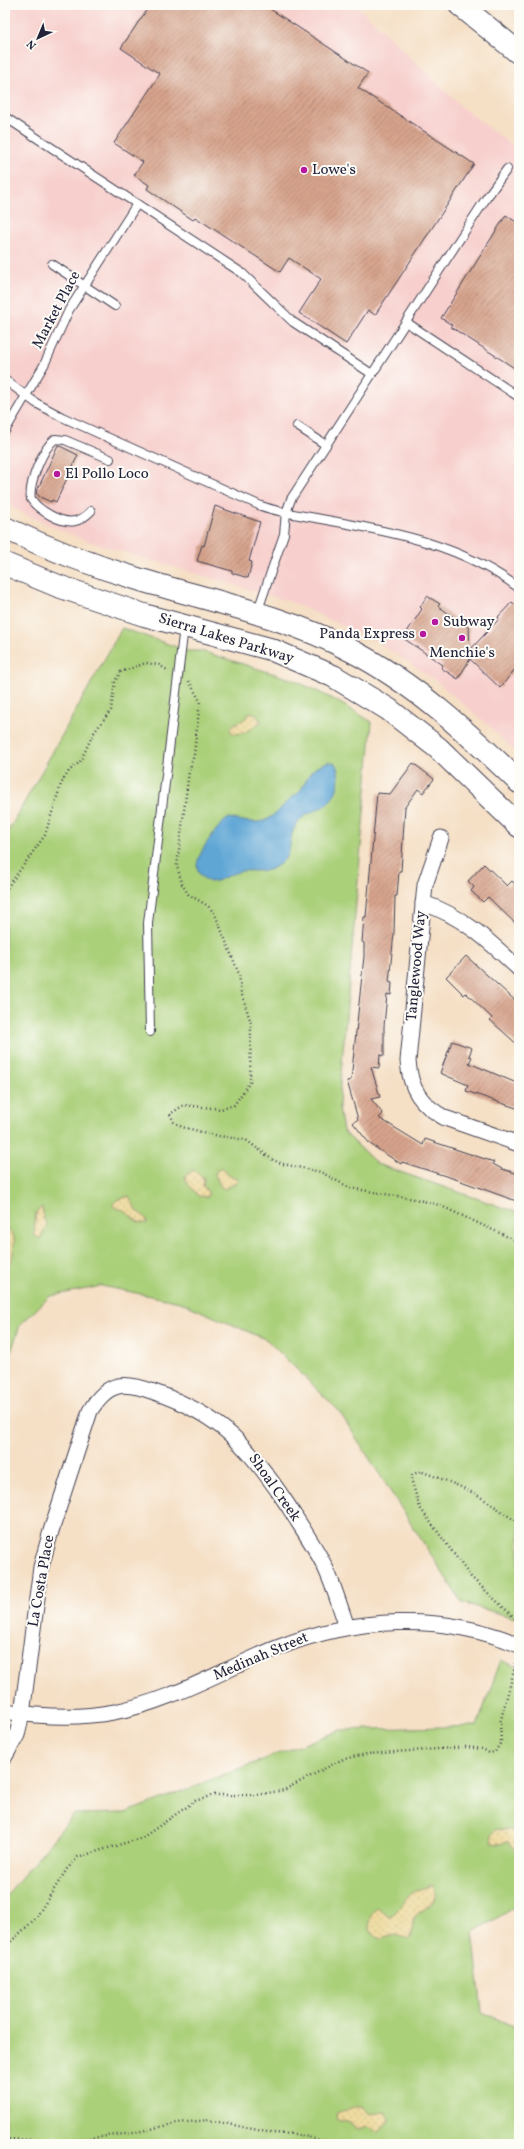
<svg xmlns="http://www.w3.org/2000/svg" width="524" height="2149" font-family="Vollkorn,serif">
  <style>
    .built { fill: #f7d0cd }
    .grass { fill: #abd07a; stroke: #66795a }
    .sand { fill: url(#sand-dots); stroke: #887e6c }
    .water { fill: #5fa6d5; stroke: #406488 }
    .building { fill: url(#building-hatch) }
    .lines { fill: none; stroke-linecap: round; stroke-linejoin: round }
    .lane-casing { stroke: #423e50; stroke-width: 10 }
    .street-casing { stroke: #423e50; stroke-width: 17 }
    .secondary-casing { stroke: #423e50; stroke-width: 24 }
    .highway-casing { stroke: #423e50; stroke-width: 24 }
    .path { stroke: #423e50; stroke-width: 2.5; stroke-dasharray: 1 3; stroke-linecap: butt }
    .lane { stroke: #fff; stroke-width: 8 }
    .street { stroke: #fff; stroke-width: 15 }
    .secondary { stroke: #fff; stroke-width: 22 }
    .highway { stroke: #fff; stroke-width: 22 }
    .poi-dot { fill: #b5179e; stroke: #fdfcf7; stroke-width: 1.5 }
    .labels { text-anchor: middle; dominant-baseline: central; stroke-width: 4; stroke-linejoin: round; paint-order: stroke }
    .poi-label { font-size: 15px; fill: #22223b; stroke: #fdfcf7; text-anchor: start }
    .street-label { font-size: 15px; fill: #22223b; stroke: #fdfcf7 }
  </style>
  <defs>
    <pattern id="sand-dots" width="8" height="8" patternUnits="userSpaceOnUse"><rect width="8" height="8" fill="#eeda9e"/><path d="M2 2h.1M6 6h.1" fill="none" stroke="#ccbb89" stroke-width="1.8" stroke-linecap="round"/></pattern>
    <pattern id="building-hatch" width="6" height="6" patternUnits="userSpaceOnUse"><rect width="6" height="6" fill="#d7a48d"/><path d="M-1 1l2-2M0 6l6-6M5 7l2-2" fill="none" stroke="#ae8574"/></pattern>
  </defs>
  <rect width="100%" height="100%" fill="#fdfcf7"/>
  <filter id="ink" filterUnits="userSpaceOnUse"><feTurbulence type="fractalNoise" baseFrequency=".025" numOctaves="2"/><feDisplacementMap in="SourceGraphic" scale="8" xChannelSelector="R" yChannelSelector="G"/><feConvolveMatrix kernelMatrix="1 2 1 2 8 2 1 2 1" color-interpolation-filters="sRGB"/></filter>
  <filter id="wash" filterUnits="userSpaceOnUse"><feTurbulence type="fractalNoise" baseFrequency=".012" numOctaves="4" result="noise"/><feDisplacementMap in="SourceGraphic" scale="16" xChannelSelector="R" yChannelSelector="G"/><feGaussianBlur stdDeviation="0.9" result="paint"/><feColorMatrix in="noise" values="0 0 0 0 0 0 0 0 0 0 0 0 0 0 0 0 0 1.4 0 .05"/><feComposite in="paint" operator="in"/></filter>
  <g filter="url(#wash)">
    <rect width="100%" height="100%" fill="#f5dfc5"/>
    <path class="built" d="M5 5H356L464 109 519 151V755L488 725 435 680 376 641 291 602 84 540 30 517 5 503Z"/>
    <g class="grass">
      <path d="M122 628 188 651H201L294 680 335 700 372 722 340 1085 339 1108 343 1131 377 1164 519 1213V1619L462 1603 339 1411 267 1340 180 1302 102 1286 50 1296 20 1325 5 1370V837Z"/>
      <path d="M501 1660 519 1668V1905L473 1932 482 2012 519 2029V2144H5V1897L74 1814 125 1813 340 1730 477 1726Z"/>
    </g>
    <g class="sand">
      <path d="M250 712 256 714 261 722 244 733 233 734 230 729C235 720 245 723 250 712Z"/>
      <path d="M222 1167 228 1175 238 1179 237 1182 225 1189 221 1187 215 1175 217 1170Z"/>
      <path d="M193 1170 204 1178 203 1186 208 1192V1197L198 1196C194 1189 186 1185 185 1176Z"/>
      <path d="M129 1196 137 1211 146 1218 147 1223C138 1225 131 1216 125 1211 122 1208 117 1210 114 1207L113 1204 117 1200Z"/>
      <path d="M42 1207 44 1220 47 1224 40 1239 34 1235V1233L36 1212Z"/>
      <path d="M6 1229C20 1235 12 1249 12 1261L7 1265 5 1264Z"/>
      <path d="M497 1829 519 1831V1850H515L508 1842 499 1844 492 1843 491 1835Z"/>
      <path d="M431 1885C444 1901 424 1908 415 1916L413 1930 409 1939 395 1935 381 1939C367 1935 365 1914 378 1908L389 1917H391C399 1909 404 1899 412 1892 418 1888 425 1889 431 1885Z"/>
      <path d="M356 2107H361L370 2115 385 2113 390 2118 389 2121 377 2132 368 2126 358 2129 350 2123 337 2120 336 2114C340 2110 350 2110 356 2107Z"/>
    </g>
    <path class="water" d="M328 762 335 763C343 778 338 796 324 806 314 812 303 814 296 825 286 840 296 855 275 867 265 873 253 870 242 871 230 873 222 881 210 882 204 879 198 875 197 866 197 854 218 824 229 818 262 826 267 824 290 799 293 796 297 795 300 791 311 775 306 770 328 762Z"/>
    <g id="blocks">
      <g class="building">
        <path d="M150 5H264L368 73 358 88 474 164 375 315 368 310 346 344 299 313 321 279 289 258 280 272 195 217 193 220 147 189 149 185 134 175 143 162 114 143 160 74 121 48Z"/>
        <path d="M506 215 519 224V371L451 327 452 325 441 318Z"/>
        <path d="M58 445 78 455 56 502 52 500 51 502 40 497 36 493Z"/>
        <path d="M215 506 260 522 249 561 252 562 248 578 232 573V571L197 561 202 545 204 546Z"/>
        <path d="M427 596 440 604 438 606 469 628 470 650 499 619 498 617 512 602 519 608V664L500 688 470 659 458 679 441 668 443 665 403 638 422 609 420 607Z"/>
        <path d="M413 763 434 779 423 793 418 789 405 807 401 871H399L397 896H395L394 933 389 982 392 983 391 995 387 994 384 1026V1056L380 1055 379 1068 371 1067 380 1097 371 1099 383 1114 379 1118 423 1145 425 1139 494 1162 493 1164 502 1169 519 1174V1202L458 1180 402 1162 401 1164 370 1144 353 1123 358 1119 347 1081 351 1080 364 956V943L362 942 364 917H366L368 895 377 793 390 794Z"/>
        <path d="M484 864 507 886 512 881 519 888V927L488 897 483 902 471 891 474 887 468 881Z"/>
        <path d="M466 956 519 1004V1046L490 1020 492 1018 466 993 464 995 446 977Z"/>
        <path d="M452 1041 472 1048 469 1056 472 1057 469 1063 519 1084V1109L466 1091 468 1085 440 1073Z"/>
      </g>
    </g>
  </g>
  <g filter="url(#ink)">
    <use href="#blocks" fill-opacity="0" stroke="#423e50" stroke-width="1"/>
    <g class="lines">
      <defs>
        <g id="lane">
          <path d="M5 117 242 273 293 322 372 374"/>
          <path d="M52 264 115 306"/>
          <path d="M406 322 519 397"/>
          <path d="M5 380 36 403 62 417 261 506C284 514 308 516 332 521 399 533 463 546 519 588"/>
          <path d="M297 426 326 445"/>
          <path d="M5 431 44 365 69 310 137 204"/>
          <path d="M91 511C87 515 82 520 75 521 61 524 38 510 31 499 28 484 43 448 55 439L65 440 110 459"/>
          <path d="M257 613 284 534 286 513 291 499 485 200 507 169"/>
          <path d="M150 1032 148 923 184 627"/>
        </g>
        <g id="street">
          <path d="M441 838 425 885 408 1061C410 1089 421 1105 445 1118L519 1144"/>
          <path d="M423 903C463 916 489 941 519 969"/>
          <path d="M5 1711C41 1717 77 1719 114 1712 172 1701 222 1670 277 1648 354 1617 442 1612 519 1645"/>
          <path d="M5 1756 17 1735 22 1714 41 1567 51 1531 90 1411C108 1381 124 1381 154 1392 222 1415 251 1449 289 1507 301 1527 315 1546 325 1567 334 1586 340 1607 347 1627"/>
        </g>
        <g id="secondary">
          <path d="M5 528C49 549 94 566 141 580 211 601 285 616 350 650 414 683 467 732 519 782"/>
          <path d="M5 564 58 586 144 615 270 649 333 676 388 709 438 748 519 826"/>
        </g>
        <path id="highway" d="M460 5 519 53"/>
      </defs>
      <use href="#lane" class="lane-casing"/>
      <use href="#street" class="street-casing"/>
      <use href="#secondary" class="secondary-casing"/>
      <use href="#highway" class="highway-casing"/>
      <g class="path">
        <path d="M189 681 200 701 194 755 189 771 177 866 182 884 188 894 208 906 215 914 239 974 241 992 251 1023 250 1082 234 1105 221 1109 184 1105 170 1114 174 1122 182 1127 219 1136 246 1140 273 1160 283 1164 321 1172 350 1188 415 1199 439 1205 519 1242"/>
        <path d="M5 891 45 835 61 784 69 771 80 762 93 734 111 710 115 681 121 672 146 663 159 665 169 671"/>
        <path d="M519 1522C506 1516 497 1507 485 1500 465 1487 442 1479 420 1471L412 1475V1482L420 1508 471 1577 519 1622"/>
        <path d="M5 1947 35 1919 67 1869 78 1857 142 1838 195 1801 213 1795H257L284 1790 343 1759 367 1754 466 1747 483 1749 489 1753 495 1752 501 1742 500 1723 515 1667 514 1663"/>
        <path d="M5 2139 65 2141 133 2133 177 2123 209 2120 272 2133 295 2134 336 2144"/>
      </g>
      <use href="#lane" class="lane"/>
      <use href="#street" class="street"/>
      <use href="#secondary" class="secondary"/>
      <use href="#highway" class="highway"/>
    </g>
  </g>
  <g class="poi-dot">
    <circle cx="304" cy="170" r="4"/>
    <circle cx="57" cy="474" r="4"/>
    <circle cx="435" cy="622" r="4"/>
    <circle cx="423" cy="634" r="4"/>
    <circle cx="462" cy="638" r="4"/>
  </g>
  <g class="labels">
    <g class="poi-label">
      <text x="312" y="170">Lowe's</text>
      <text x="65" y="474">El Pollo Loco</text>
      <text x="443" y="622">Subway</text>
      <text x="415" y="634" text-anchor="end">Panda Express</text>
      <text x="462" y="653" text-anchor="middle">Menchie's</text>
    </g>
    <g class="street-label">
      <text transform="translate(57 310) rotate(-62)">Market Place</text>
      <text transform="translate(226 639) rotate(17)">Sierra Lakes Parkway</text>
      <text transform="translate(417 966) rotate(-85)">Tanglewood Way</text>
      <text transform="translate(274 1488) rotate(55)">Shoal Creek</text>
      <text transform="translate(42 1581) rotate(-80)">La Costa Place</text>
      <text transform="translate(261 1657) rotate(-23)">Medinah Street</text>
    </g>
  </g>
  <rect width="524" height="2149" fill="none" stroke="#fdfcf7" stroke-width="20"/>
  <g transform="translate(38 38) rotate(224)" stroke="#fdfcf7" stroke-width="3" paint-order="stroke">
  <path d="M0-3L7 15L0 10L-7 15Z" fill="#22223b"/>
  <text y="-6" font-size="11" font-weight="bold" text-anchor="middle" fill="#22223b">N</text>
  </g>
</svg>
